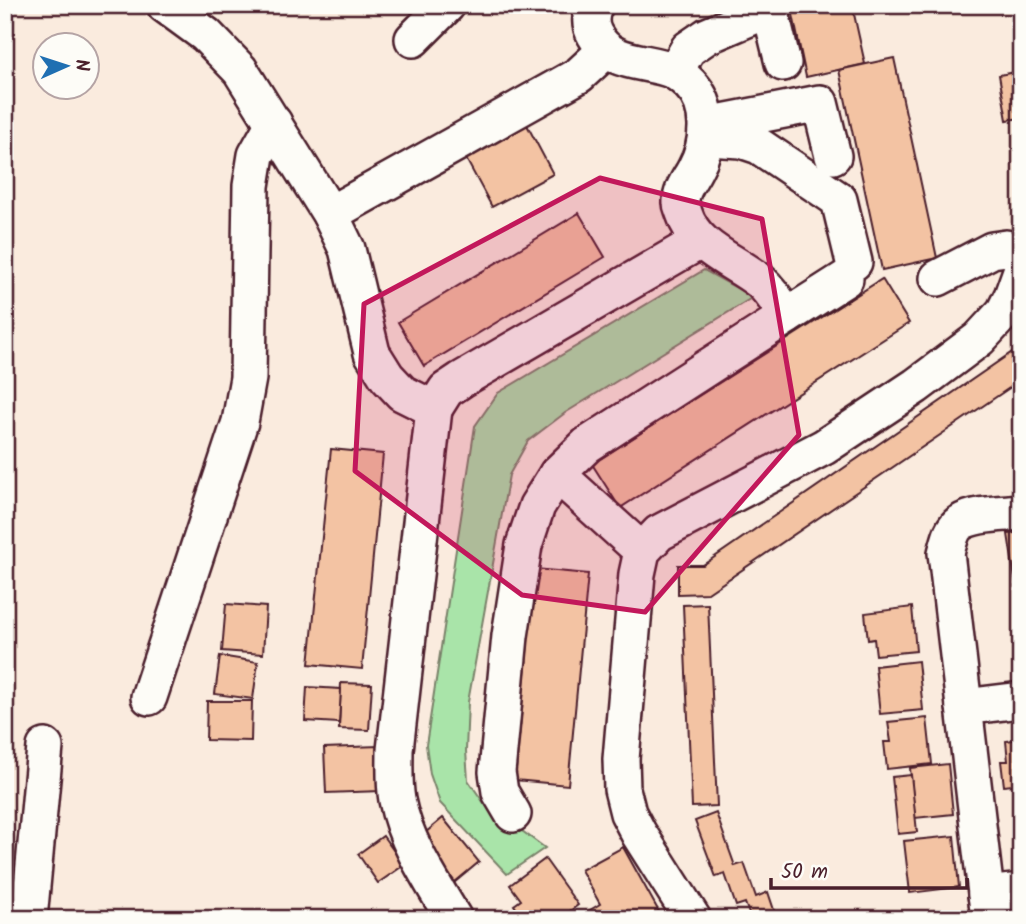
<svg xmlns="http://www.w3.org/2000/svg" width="1026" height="924" font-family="Kalam,sans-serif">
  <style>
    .green { fill: #a9e4a9; stroke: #7a826a; stroke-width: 2 }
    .building { fill: #f3c3a3; stroke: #4a1f2b; stroke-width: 2 }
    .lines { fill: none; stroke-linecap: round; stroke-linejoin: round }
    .minor-casing { stroke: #4a1f2b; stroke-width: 40 }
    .minor { stroke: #fdfcf7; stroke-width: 35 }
    .marked { fill: #c2185b; fill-opacity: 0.2; stroke: #c2185b; stroke-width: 5; stroke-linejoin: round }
  </style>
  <rect width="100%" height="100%" fill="#faebde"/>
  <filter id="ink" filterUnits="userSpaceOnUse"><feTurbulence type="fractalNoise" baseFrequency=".0143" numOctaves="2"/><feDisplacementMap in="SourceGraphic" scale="14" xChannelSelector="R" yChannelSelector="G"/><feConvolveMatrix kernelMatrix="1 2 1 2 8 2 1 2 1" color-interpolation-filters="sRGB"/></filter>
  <g filter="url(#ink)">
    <path class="green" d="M704 270 753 297 565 413 528 441 509 475 468 702 466 751 468 780 484 803 545 848 507 874 440 803 430 774 426 745 475 426 498 393Z"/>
    <g class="building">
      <path d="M791 5H852L865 64 806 77Z"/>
      <path d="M894 58 937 258 882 270 839 70Z"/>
      <path d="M1021 71V118L1007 120 999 75Z"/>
      <path d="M526 123 553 174 492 207 465 157Z"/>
      <path d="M579 213 605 257 424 366 398 322Z"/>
      <path d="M882 279 909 323 620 508 592 464Z"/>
      <path d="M1021 346V380L708 593 678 594V565H703Z"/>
      <path d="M331 449 383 454 362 669 309 664Z"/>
      <path d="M1021 533V618L1008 534Z"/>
      <path d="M535 569 588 574 568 785 515 780Z"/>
      <path d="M226 604 266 607 263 654 222 651Z"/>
      <path d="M708 604 717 806 692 807 683 605Z"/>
      <path d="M912 607 916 651 876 655 874 639 868 640 865 613Z"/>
      <path d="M220 656 258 662 253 699 215 694Z"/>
      <path d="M918 661 923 710 880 714 875 666Z"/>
      <path d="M341 683 372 684 369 730 339 729Z"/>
      <path d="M307 687 341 689 339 723 305 721Z"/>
      <path d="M207 701H252L251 741 206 740Z"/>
      <path d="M927 718 932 764 887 769 884 742H891L888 722Z"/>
      <path d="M1021 739V784L1004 786 1001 761H1008L1006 741Z"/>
      <path d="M379 746 381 791 326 793 324 748Z"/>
      <path d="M948 764 953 814 915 818 910 768Z"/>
      <path d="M911 775 917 832 898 834 892 777Z"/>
      <path d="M716 813 735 866 744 863 756 897 768 892 775 913 760 919H751L745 903 736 906 725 874 716 877 695 821Z"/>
      <path d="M443 818 479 862 455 882 419 838Z"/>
      <path d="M383 836 404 865 378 883 358 854Z"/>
      <path d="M954 836 959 887 910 893 904 841Z"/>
      <path d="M623 847 663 919H575L600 904 581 870Z"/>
      <path d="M545 859 578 905 559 919H535L531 913 524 919 514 905 521 900 510 885Z"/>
      <path d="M961 912V919H910V914Z"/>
    </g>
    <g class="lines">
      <defs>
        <g id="minor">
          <path d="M165 5 206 35 240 70 330 214 347 249 372 353 387 377 402 393 434 409 395 750C395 766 394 783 397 800 405 842 432 882 454 919"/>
          <path d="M595 5C590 15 589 25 595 35 611 66 646 59 674 71 679 74 686 80 690 84 712 106 709 144 695 169 690 179 680 191 681 203 681 206 683 209 684 213 695 249 734 260 761 282 772 292 779 304 787 316L587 445 557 474 642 551"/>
          <path d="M413 39 447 5"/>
          <path d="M675 72 688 49 707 36 770 9 783 63"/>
          <path d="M707 125 820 103 833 156"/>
          <path d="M706 138 741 140 759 146 839 200 854 262"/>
          <path d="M330 214 579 75 605 51"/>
          <path d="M938 278 992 250 1006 248 1021 255"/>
          <path d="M787 316 845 279"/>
          <path d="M434 409 446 390 461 380 700 241"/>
          <path d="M149 697 240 422 248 378 251 186 256 155 274 123"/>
          <path d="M964 707 1021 700"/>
          <path d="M513 814 500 792 497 772 510 636 524 545 537 506 557 474"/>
          <path d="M986 895 1021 891"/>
          <path d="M29 919 45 747"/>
          <path d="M693 919 639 834 628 813 622 789 621 759 637 574 642 551 659 533 824 447 916 386 979 339 1004 312 1012 296 1021 271"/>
          <path d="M989 919 946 553C949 543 951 529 960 523 975 513 1003 514 1021 512"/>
        </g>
      </defs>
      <use href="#minor" class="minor-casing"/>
      <use href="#minor" class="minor"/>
    </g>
  </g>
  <path class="marked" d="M600 178 762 219 799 435 645 612 522 595 355 471 364 304Z"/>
  <rect width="1026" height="924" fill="none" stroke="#fdfcf7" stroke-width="28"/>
  <rect x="14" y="14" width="998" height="896" fill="none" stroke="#4a1f2b" stroke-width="2.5" filter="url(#ink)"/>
  <g transform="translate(66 66) rotate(87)"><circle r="33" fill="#fdfcf7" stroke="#b5a4a5" stroke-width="2"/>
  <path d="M0-5L12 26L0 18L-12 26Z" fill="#1f6fb2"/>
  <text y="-10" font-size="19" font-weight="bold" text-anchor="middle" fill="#4a1f2b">N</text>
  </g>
  <path d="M771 878v10h196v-10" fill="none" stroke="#4a1f2b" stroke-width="3.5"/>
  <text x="781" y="878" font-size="21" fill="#4a1f2b" stroke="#fdfcf7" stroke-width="5" paint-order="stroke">50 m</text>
</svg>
